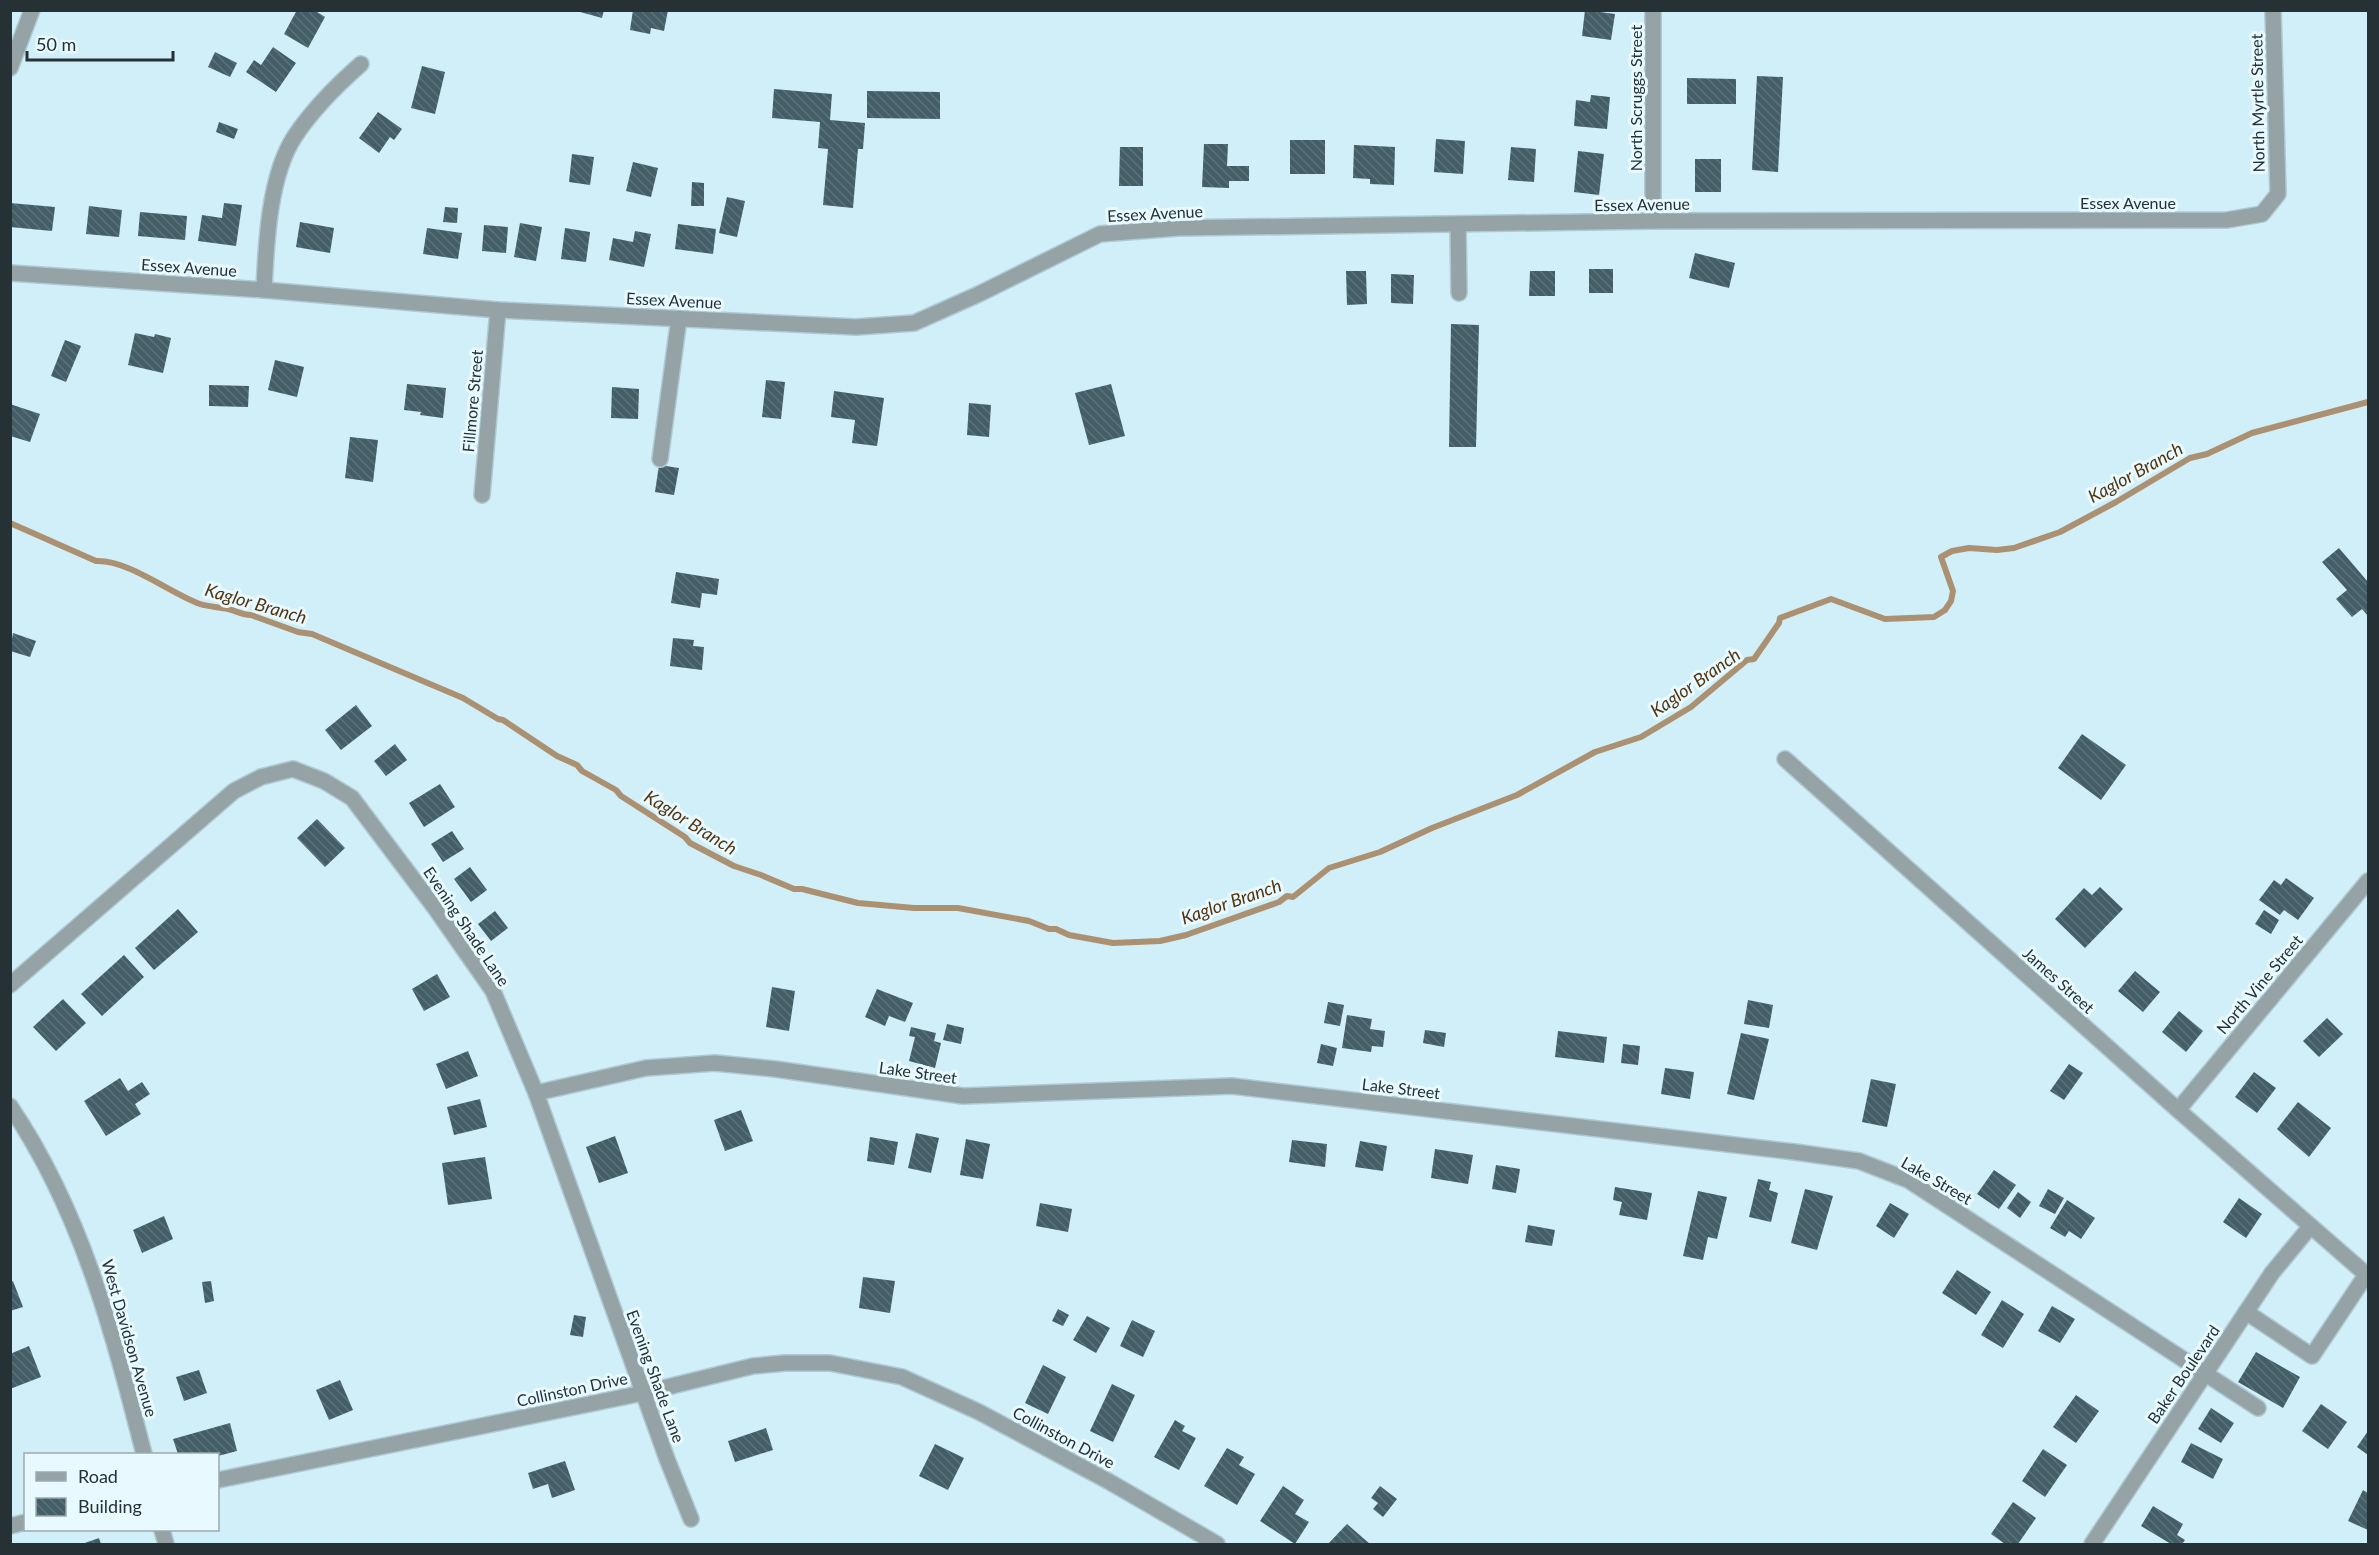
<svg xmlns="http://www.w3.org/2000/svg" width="2379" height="1555" font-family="Lato,sans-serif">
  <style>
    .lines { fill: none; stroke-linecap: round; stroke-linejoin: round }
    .stream { stroke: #ab9171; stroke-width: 6 }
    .building { fill: url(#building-back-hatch) }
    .minor-casing { stroke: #aec9d1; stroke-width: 18 }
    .minor { stroke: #95a2a6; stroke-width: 15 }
    .labels { text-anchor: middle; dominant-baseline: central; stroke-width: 6; stroke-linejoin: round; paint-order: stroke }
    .street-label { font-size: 16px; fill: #253134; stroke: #e8faff }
    .water-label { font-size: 18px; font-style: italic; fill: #523510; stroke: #e8faff }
  </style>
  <defs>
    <pattern id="building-back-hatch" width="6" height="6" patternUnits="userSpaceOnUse" patternTransform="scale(1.5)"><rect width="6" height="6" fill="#435e66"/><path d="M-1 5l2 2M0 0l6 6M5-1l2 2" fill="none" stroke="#5c7278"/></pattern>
  </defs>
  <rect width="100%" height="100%" fill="#d0eff8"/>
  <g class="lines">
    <path class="stream" d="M10 523 96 561C127 559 170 593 200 604 209 607 219 607 228 609 237 611 242 615 251 615L298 632 312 634 463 698 498 719 503 720 557 756 577 765 582 771 616 790 621 796 685 837 690 843 734 866 761 875 794 889H802L858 903 914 908H958L1029 921 1049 929H1056L1069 935 1113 943 1160 941 1186 935 1279 902 1287 896 1293 897 1329 868 1380 852 1432 828 1517 795 1595 752 1641 737 1691 707 1747 660 1754 659 1779 623 1780 618 1831 599 1885 619 1934 617 1945 610 1951 601 1953 591 1941 557 1952 551 1969 548 1997 550 2014 548 2060 532 2116 502 2190 458 2207 454 2252 433 2368 402"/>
  </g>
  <g class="building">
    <path d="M297 10H314L325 17 308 48 284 34Z"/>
    <path d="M573 10H604L602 18Z"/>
    <path d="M633 10H668L664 31 651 28 650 34 630 30Z"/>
    <path d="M1585 10 1615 14 1611 40 1582 36Z"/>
    <path d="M273 47 296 63 276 92 246 72 254 60 261 65Z"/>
    <path d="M215 52 237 63 230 77 208 67Z"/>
    <path d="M422 66 445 72 435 114 411 108Z"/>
    <path d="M1757 76 1783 77 1778 172 1752 170Z"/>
    <path d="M1687 78 1736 79V104H1687Z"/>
    <path d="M774 89 832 94 830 120 865 123 863 149H858L853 208 823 205 828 149 818 148 820 122 772 118Z"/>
    <path d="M867 91 940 92V119L867 118Z"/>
    <path d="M1591 95 1610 97 1607 129 1574 126 1576 100 1590 102Z"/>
    <path d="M378 112 402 129 394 140 390 137 379 153 359 138Z"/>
    <path d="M219 122 238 129 234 139 216 132Z"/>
    <path d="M1436 139 1465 141 1463 174 1434 172Z"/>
    <rect x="1290" y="140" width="35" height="34"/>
    <path d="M1204 144H1228L1227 166H1249V181H1229V188L1202 187Z"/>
    <path d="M1354 145 1395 147 1394 185 1370 184V179L1353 178Z"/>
    <path d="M1120 147H1143V186H1119Z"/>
    <path d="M1511 147 1536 149 1534 182 1508 180Z"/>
    <path d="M1578 151 1604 154 1599 195 1574 192Z"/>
    <path d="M572 154 594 157 590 185 569 182Z"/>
    <rect x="1695" y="159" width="26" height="33"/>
    <path d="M633 162 658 168 651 197 626 191Z"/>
    <path d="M692 182 704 183V206H691Z"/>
    <path d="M727 197 745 201 737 237 719 233Z"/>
    <path d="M10 203 55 207 52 231 10 227Z"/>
    <path d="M224 203 242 205 236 246 198 241 202 215 222 218Z"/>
    <path d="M89 206 122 210 119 237 86 234Z"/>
    <path d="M445 207 458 208 457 223 443 222Z"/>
    <path d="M140 212 187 216 185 240 138 236Z"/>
    <path d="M300 222 334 228 330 253 296 247Z"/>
    <path d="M520 223 542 227 536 261 514 257Z"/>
    <path d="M678 224 716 229 713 254 675 249Z"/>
    <path d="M484 225 508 227 506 253 482 251Z"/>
    <path d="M427 228 462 233 458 259 423 254Z"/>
    <path d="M565 228 590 232 586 262 561 259Z"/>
    <path d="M635 231 651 234 644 267 609 260 613 238 633 242Z"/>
    <path d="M1695 253 1735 263 1729 288 1689 278Z"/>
    <rect x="1589" y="269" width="24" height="24"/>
    <path d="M1346 271H1366L1367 304 1347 305Z"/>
    <path d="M1530 271H1555V296H1529Z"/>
    <path d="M1391 274 1414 275 1413 304 1391 303Z"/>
    <path d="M1451 324 1479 325 1476 447H1449Z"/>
    <path d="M135 333 154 337 155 334 171 338 163 373 128 365Z"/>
    <path d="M65 340 81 346 66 382 51 376Z"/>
    <path d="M275 360 304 367 297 397 268 390Z"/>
    <path d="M766 380 785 382 781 419 762 417Z"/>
    <path d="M407 384 446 388 443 418 420 415 421 412 404 410Z"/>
    <path d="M1111 384 1125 436 1089 445 1075 393Z"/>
    <path d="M209 385 249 386 248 407 209 406Z"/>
    <path d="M612 387 639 389 638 419 611 418Z"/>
    <path d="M834 391 884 398 877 446 852 443 855 420 831 417Z"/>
    <path d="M969 403 991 405 989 437 967 435Z"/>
    <path d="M10 404 40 414 30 442 10 436Z"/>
    <path d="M350 437 378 440 373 482 345 478Z"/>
    <path d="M659 465 679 468 674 495 655 492Z"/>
    <path d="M2339 548 2368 582V616L2362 609 2352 617 2336 599 2347 590 2322 562Z"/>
    <path d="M676 572 719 579 717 595 702 593 700 608 671 603Z"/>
    <path d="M13 633 36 641 30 657 10 651Z"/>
    <path d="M673 638 694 640 693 646 704 647 702 670 670 666Z"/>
    <path d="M356 705 372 726 341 750 325 730Z"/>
    <path d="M2082 734 2126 765 2101 800 2058 768Z"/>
    <path d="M395 744 407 760 386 776 374 761Z"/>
    <path d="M440 784 455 807 424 827 409 803Z"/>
    <path d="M317 819 345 848 325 867 297 838Z"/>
    <path d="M452 831 464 849 443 862 431 844Z"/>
    <path d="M470 867 487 890 471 902 454 879Z"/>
    <path d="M2286 878 2314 898 2298 920 2284 910 2280 915 2259 900 2274 880 2281 885Z"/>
    <path d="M2100 887 2123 909 2085 948 2055 919 2084 888 2092 895Z"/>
    <path d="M178 909 198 932 154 970 135 948Z"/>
    <path d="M2264 910 2279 920 2271 934 2255 924Z"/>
    <path d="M495 911 508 928 491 941 478 924Z"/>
    <path d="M124 955 144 977 102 1016 81 994Z"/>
    <path d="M2135 971 2160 992 2143 1012 2118 991Z"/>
    <path d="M437 974 450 997 424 1011 412 989Z"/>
    <path d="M772 987 795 991 789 1031 766 1027Z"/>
    <path d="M877 989 913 1003 905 1022 889 1016 885 1026 865 1017Z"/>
    <path d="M63 999 86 1023 56 1051 33 1027Z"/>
    <path d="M1748 1000 1773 1005 1769 1028 1744 1024Z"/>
    <path d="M1328 1002 1344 1005 1340 1026 1324 1023Z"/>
    <path d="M2179 1011 2203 1031 2186 1052 2162 1032Z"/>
    <path d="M1347 1015 1372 1019 1370 1029 1385 1031 1383 1047 1372 1046 1371 1052 1342 1048Z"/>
    <path d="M2327 1018 2343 1034 2319 1057 2303 1041Z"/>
    <path d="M947 1024 964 1028 961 1044 943 1040Z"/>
    <path d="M911 1027 936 1033 934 1041 941 1043 935 1068 909 1061 915 1037 909 1036Z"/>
    <path d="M1425 1030 1446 1033 1444 1047 1423 1043Z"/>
    <path d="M1558 1031 1607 1037 1604 1063 1555 1057Z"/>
    <path d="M1741 1033 1769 1039 1754 1100 1727 1094Z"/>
    <path d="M1321 1044 1337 1048 1333 1066 1317 1063Z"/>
    <path d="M1623 1044 1640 1046 1638 1065 1621 1063Z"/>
    <path d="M468 1051 478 1076 446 1089 436 1064Z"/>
    <path d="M2069 1064 2083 1073 2064 1100 2050 1091Z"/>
    <path d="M1665 1068 1694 1072 1690 1099 1661 1094Z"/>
    <path d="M2254 1072 2276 1088 2257 1113 2235 1097Z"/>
    <path d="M120 1078 128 1091 142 1082 150 1094 135 1104 141 1114 106 1136 84 1101Z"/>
    <path d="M1871 1079 1896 1084 1887 1127 1862 1122Z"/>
    <path d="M480 1099 487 1127 454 1135 447 1107Z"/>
    <path d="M2298 1102 2331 1128 2309 1157 2277 1129Z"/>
    <path d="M741 1110 753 1141 725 1151 714 1120Z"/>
    <path d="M916 1133 939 1138 931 1173 908 1168Z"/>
    <path d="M615 1136 628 1173 599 1183 586 1147Z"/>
    <path d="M870 1137 898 1142 894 1165 867 1161Z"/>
    <path d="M966 1139 990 1144 983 1179 960 1175Z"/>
    <path d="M1292 1140 1327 1144 1325 1167 1289 1162Z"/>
    <path d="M1360 1141 1387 1146 1383 1171 1355 1167Z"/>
    <path d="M1435 1149 1473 1155 1468 1184 1431 1178Z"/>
    <path d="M485 1157 492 1199 448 1205 442 1163Z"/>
    <path d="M1496 1165 1520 1169 1516 1193 1492 1189Z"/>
    <path d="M1994 1170 2016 1185 1999 1209 1977 1194Z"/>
    <path d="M1758 1179 1771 1182 1769 1190 1778 1193 1771 1222 1749 1217Z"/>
    <path d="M1615 1187 1652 1193 1647 1220 1619 1215 1622 1202 1613 1200Z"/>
    <path d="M1805 1189 1833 1196 1817 1250 1791 1243Z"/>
    <path d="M2048 1189 2064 1198 2055 1214 2039 1206Z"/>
    <path d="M1698 1191 1727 1197 1717 1239 1708 1237 1703 1260 1683 1256Z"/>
    <path d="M2018 1192 2031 1202 2020 1218 2007 1208Z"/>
    <path d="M2239 1198 2262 1214 2246 1238 2223 1222Z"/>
    <path d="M2067 1200 2095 1218 2081 1239 2069 1231 2065 1237 2050 1228Z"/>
    <path d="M1040 1203 1072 1209 1068 1232 1036 1226Z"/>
    <path d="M1890 1203 1909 1214 1894 1238 1876 1226Z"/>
    <path d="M164 1216 173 1239 142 1253 133 1230Z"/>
    <path d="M1528 1225 1555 1230 1552 1246 1525 1242Z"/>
    <path d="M1957 1270 1991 1292 1976 1315 1942 1293Z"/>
    <path d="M863 1277 895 1281 890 1313 859 1308Z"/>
    <path d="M13 1281 23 1307 10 1311V1282Z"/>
    <path d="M211 1281 214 1301 205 1303 202 1282Z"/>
    <path d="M2002 1300 2024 1314 2003 1348 1981 1335Z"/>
    <path d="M2052 1306 2075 1319 2060 1343 2038 1331Z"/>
    <path d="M1058 1309 1069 1315 1063 1326 1052 1321Z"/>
    <path d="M574 1315 586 1317 583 1337 570 1335Z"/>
    <path d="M1087 1316 1110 1328 1096 1353 1073 1340Z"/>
    <path d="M1132 1320 1155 1331 1143 1357 1120 1346Z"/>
    <path d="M29 1346 41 1377 10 1389V1354Z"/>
    <path d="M2256 1352 2300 1377 2283 1408 2238 1382Z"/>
    <path d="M1043 1365 1066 1377 1048 1414 1025 1403Z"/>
    <path d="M199 1370 207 1393 184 1401 176 1377Z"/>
    <path d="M340 1380 353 1410 329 1420 316 1390Z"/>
    <path d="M1112 1384 1135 1395 1113 1442 1090 1431Z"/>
    <path d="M2076 1395 2099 1411 2076 1443 2053 1427Z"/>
    <path d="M2321 1404 2347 1422 2328 1449 2302 1431Z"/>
    <path d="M2211 1408 2234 1423 2221 1443 2198 1429Z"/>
    <path d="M1175 1420 1185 1426 1182 1431 1196 1438 1179 1470 1154 1457Z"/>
    <path d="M230 1423 237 1451 218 1456V1454H178L173 1439Z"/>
    <path d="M766 1428 773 1450 735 1462 728 1441Z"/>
    <path d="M2368 1431V1455L2357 1447Z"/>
    <path d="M2191 1443 2223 1459 2213 1479 2181 1462Z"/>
    <path d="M935 1444 964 1458 948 1490 919 1476Z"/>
    <path d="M1227 1448 1244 1457 1239 1465 1255 1474 1237 1505 1204 1486Z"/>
    <path d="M2043 1449 2067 1465 2045 1497 2022 1481Z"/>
    <path d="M565 1461 575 1490 552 1498 548 1484 533 1489 528 1473Z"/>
    <path d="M1283 1486 1304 1500 1295 1514 1309 1522 1295 1544 1260 1521Z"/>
    <path d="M1380 1486 1397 1499 1383 1517 1373 1509 1378 1503 1371 1498Z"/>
    <path d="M2363 1490 2368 1493V1530L2348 1521Z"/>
    <path d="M2013 1502 2036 1518 2018 1544H2005L1991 1534Z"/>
    <path d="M2153 1506 2183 1524 2177 1535 2185 1540 2182 1544H2171L2141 1526Z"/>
    <path d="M1347 1524 1370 1544H1328Z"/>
    <path d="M99 1538 101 1544H82Z"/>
  </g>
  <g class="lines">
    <defs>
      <g id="minor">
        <path d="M10 68 32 10"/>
        <path d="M1653 221V10"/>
        <path d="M1458 224 1459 293"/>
        <path d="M10 273 264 290 498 310 856 327 914 323 979 294 1100 234 1178 228 1653 221 2227 220 2262 214 2278 194 2273 10"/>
        <path d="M264 290C266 244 269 175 295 136 313 109 337 85 361 64"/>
        <path d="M660 459 679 318"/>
        <path d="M482 495 498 310"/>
        <path d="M1785 759 2178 1110 2368 1276"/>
        <path d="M10 985 234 791 261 777 293 769 324 781 352 798 435 908 493 991 536 1093 667 1459 691 1519"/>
        <path d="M536 1093 646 1068 715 1063 775 1069 963 1096 1232 1086 1795 1152 1859 1161 1908 1180 2258 1408"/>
        <path d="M10 1106C82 1212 113 1333 144 1454"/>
        <path d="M2178 1110 2368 881"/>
        <path d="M2246 1312 2312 1356 2366 1275"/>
        <path d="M218 1480 643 1393 753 1366 785 1363H830L902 1377 979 1412 1108 1481 1217 1544"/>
        <path d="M10 1526 26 1522"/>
        <path d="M162 1530 166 1544"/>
        <path d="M2092 1544 2272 1273 2310 1227"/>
      </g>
    </defs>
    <use href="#minor" class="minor-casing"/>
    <use href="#minor" class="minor"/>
  </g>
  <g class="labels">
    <g class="street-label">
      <text transform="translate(1635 98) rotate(-90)">North Scruggs Street</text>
      <text transform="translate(2257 103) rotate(-91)">North Myrtle Street</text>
      <text x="2128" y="202">Essex Avenue</text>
      <text transform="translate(1642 204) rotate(-1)">Essex Avenue</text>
      <text transform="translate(1155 213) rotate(-3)">Essex Avenue</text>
      <text transform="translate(189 267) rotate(4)">Essex Avenue</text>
      <text transform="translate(674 300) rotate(3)">Essex Avenue</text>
      <text transform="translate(472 401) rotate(-85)">Fillmore Street</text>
      <text transform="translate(467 926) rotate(56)">Evening Shade Lane</text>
      <text transform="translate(2059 980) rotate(42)">James Street</text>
      <text transform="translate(2259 984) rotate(-50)">North Vine Street</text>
      <text transform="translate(918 1072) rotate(8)">Lake Street</text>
      <text transform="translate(1401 1088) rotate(7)">Lake Street</text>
      <text transform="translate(1937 1180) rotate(30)">Lake Street</text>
      <text transform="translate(130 1338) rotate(74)">West Davidson Avenue</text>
      <text transform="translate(2183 1374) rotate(-56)">Baker Boulevard</text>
      <text transform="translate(656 1376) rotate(70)">Evening Shade Lane</text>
      <text transform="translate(572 1389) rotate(-12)">Collinston Drive</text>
      <text transform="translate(1064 1437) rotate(28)">Collinston Drive</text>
    </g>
    <g class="water-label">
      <text transform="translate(2135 472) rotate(-29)">Kaglor Branch</text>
      <text transform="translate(256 603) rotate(16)">Kaglor Branch</text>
      <text transform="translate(1695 682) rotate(-35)">Kaglor Branch</text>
      <text transform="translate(691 822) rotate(32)">Kaglor Branch</text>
      <text transform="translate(1231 901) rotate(-19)">Kaglor Branch</text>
    </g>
  </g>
  <rect width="2379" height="1555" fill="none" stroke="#253134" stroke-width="24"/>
  <rect x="24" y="1453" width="195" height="78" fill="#e8faff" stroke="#9aaaae" stroke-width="1.5"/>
  <rect x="36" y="1472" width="30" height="9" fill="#95a2a6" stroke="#9aaaae" stroke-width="1.5"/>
  <text x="78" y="1483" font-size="18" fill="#253134">Road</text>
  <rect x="36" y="1498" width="30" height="18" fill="url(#building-back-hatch)" stroke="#9aaaae" stroke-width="1.5"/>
  <text x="78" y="1513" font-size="18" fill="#253134">Building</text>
  <path d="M27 51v9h146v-9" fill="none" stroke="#253134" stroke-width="3"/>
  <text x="36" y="51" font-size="18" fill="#253134" stroke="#e8faff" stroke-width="4.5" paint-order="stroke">50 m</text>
</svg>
